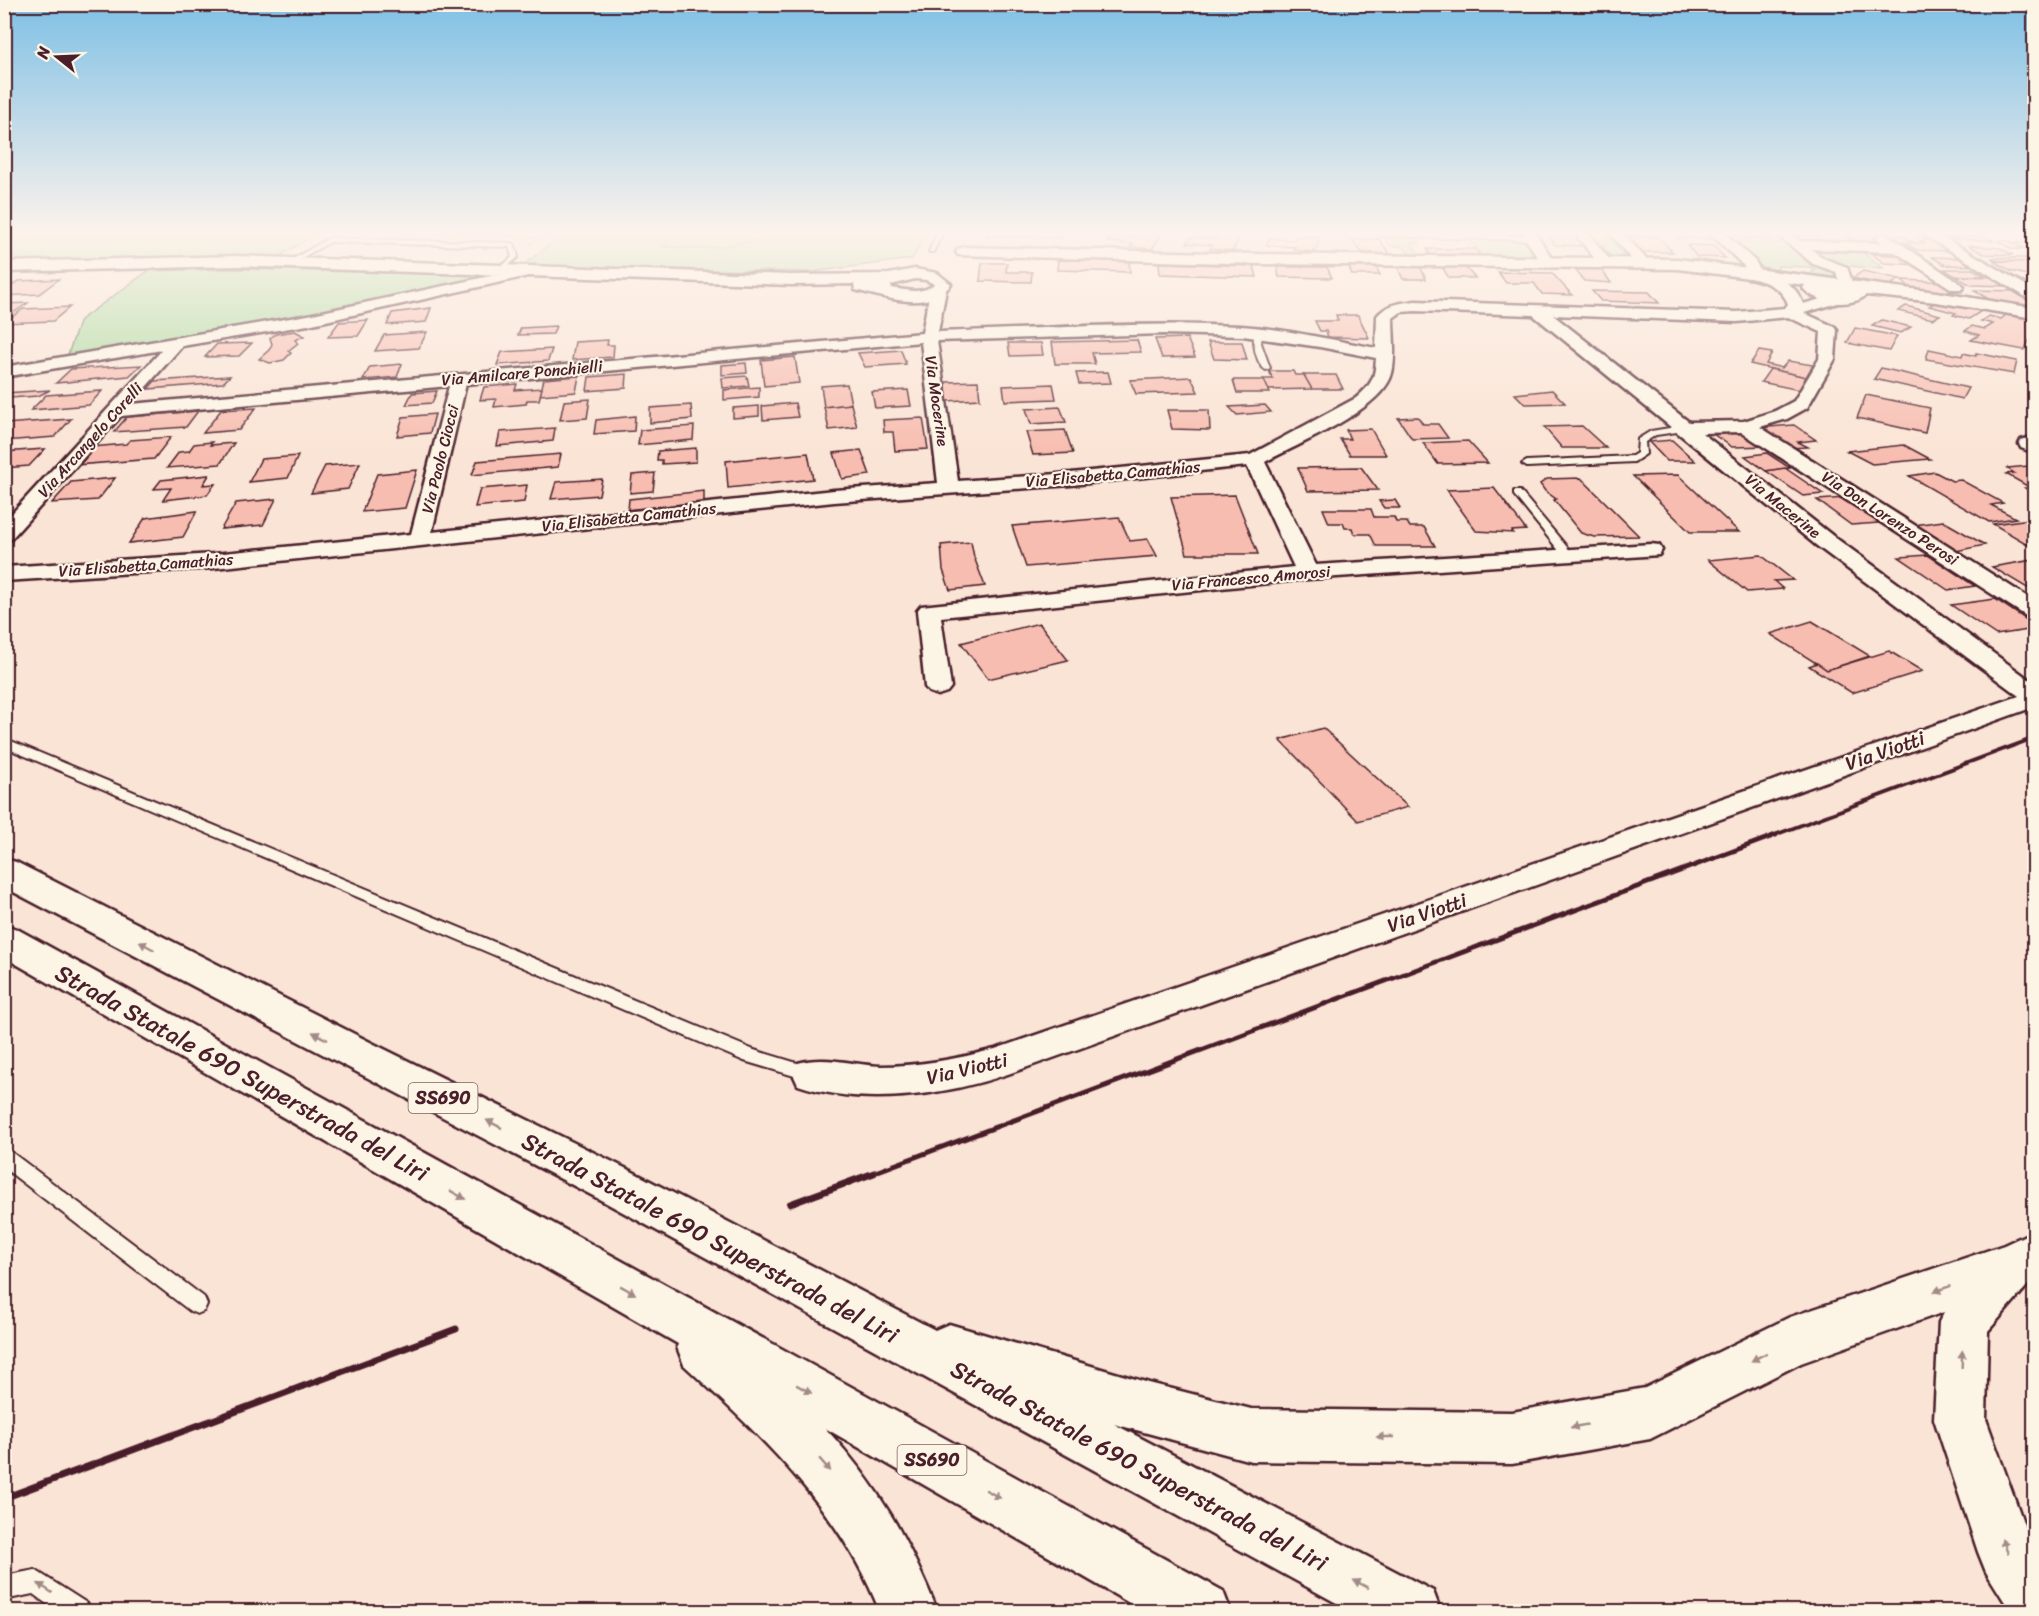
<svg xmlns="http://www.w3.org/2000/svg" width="2039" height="1616" font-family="Sriracha,sans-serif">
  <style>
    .green { fill: #a7da9c; stroke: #787c64; stroke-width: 1.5 }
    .building { fill: #f7bdb0; stroke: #4a1f2b; stroke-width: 1.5 }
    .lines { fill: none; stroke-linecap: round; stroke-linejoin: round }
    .service-casing { stroke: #4a1f2b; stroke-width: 4 }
    .minor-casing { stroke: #4a1f2b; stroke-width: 5 }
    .tertiary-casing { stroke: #4a1f2b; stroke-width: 5 }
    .trunk-casing { stroke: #4a1f2b; stroke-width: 5 }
    .path { stroke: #4a1f2b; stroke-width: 2; stroke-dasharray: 1 2; stroke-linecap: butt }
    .service { fill: #fcf5e5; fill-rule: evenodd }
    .minor { fill: #fcf5e5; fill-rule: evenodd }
    .tertiary { fill: #fcf5e5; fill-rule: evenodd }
    .trunk { fill: #fcf5e5; fill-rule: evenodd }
    .rail-far2 { stroke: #4a1f2b; stroke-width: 4 }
    .rail-far1 { stroke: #4a1f2b; stroke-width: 5 }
    .rail { stroke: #4a1f2b; stroke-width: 7 }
    .oneway { fill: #a38a88 }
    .labels { text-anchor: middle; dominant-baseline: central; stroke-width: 4.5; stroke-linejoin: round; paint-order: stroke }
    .far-street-label { font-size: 16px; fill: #4a1f2b; stroke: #fcf5e5 }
    .shield { fill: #fcf5e5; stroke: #7f5f63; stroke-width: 1.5 }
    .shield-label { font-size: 18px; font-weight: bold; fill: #4a1f2b }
    .street-label { font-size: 20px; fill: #4a1f2b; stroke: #fcf5e5 }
    .near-street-label { font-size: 24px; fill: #4a1f2b; stroke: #fcf5e5 }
  </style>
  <rect width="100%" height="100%" fill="#fae4d5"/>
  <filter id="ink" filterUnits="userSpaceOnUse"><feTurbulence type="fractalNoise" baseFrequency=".0167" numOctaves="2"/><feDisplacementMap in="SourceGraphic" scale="12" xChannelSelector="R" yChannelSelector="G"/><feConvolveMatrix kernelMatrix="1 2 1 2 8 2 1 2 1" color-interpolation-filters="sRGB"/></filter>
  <g filter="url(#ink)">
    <g class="green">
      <path d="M4 231H927L912 259 811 272 522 266 558 238 320 231 280 256 5 261Z"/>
      <path d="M1590 231H1604L1625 257 1611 256Z"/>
      <path d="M1393 237H1416L1420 243H1411L1422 258H1412L1404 247 1391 246 1386 240Z"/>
      <path d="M1468 238 1525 241 1537 259H1484Z"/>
      <path d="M1734 241 1788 243 1813 263 1833 272 1839 279 1811 275 1812 272 1816 270 1810 267 1778 266 1777 270 1762 267Z"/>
      <path d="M1806 247 1857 248 1883 268C1848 267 1835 267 1806 247Z"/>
      <path d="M238 269 511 276 368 308 66 360 80 320 148 271Z"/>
    </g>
    <g class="building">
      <path d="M988 231H1063L1061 238 986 236Z"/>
      <path d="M1458 231H1479L1482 235H1460Z"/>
      <path d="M1546 231H1572L1583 246 1555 245Z"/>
      <path d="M1624 231H1653L1658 237 1628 236Z"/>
      <path d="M1672 231H1706L1713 239 1678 238Z"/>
      <path d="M1731 231H1764L1773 239 1739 238Z"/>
      <path d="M1783 231H1811L1818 236 1788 235Z"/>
      <path d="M2013 231H2034V236H2023Z"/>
      <path d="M1840 232H1872L1890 245 1854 242Z"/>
      <path d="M1140 233 1161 235 1152 249 1130 247 1133 244 1107 242 1112 235 1137 237Z"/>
      <path d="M1218 234 1240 236 1233 251 1210 249 1212 245 1187 243 1191 237 1216 239Z"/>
      <path d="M1890 235 1903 236 1914 243 1901 242Z"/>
      <path d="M1296 236 1320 238 1315 252 1293 250 1295 247 1266 245 1270 238 1294 240Z"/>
      <path d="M1628 236 1658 237 1673 252H1643Z"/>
      <path d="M1958 236 1987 237 1994 241 1950 239 1946 237H1960Z"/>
      <path d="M1922 237H1929L1948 251 1917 250 1905 243H1924L1919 240H1928Z"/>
      <path d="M1379 239 1390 254 1361 252 1352 240Z"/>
      <path d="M1998 241H2010L2025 249H2012Z"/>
      <path d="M2013 243H2034V252L2029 251Z"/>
      <path d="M1687 245 1714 246 1725 258 1697 257Z"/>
      <path d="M1968 245 2000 248 2013 255 1984 254Z"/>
      <path d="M1427 249H1475L1483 260 1433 259Z"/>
      <path d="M1872 254 1908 256 1921 265 1884 263Z"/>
      <path d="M1932 257 1960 258 1970 266 1945 265Z"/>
      <path d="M1991 258H2029L2034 262 1998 261Z"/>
      <path d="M1058 260 1129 261 1130 272 1057 270Z"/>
      <path d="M1993 261 2025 262 2034 267V277L2011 271Z"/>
      <path d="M1347 262 1374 263 1380 275H1352Z"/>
      <path d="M982 263H1007L1006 272H1032L1031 282 980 281Z"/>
      <path d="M1159 263 1254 266 1257 277 1160 274Z"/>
      <path d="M1397 266H1420L1426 279H1403Z"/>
      <path d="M1277 267H1327L1332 278 1279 277Z"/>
      <path d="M1442 267 1466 268 1475 278H1449Z"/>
      <path d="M1574 268 1601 269 1611 283 1584 281Z"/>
      <path d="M1944 269H1973L1985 276H1955Z"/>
      <path d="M1863 271 1900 279 1889 286 1853 278Z"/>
      <path d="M1498 272 1552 273 1572 295 1542 294 1534 283H1506Z"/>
      <path d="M1955 276 1993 277 2009 286 1971 285Z"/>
      <path d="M59 279 39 294 4 296V290L19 281Z"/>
      <path d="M1902 280 1947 282 1961 292 1912 290Z"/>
      <path d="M1973 290 2017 291 2034 300 2028 301 2034 305V308H2024L2018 304H1997Z"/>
      <path d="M1592 291 1649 292 1659 303 1601 301Z"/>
      <path d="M1940 300 1983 310 1969 319 1953 315 1956 313 1929 306Z"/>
      <path d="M28 303 4 319V304Z"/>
      <path d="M1906 306 1940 315 1933 319 1898 311Z"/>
      <path d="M70 307 53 321 4 323 23 309Z"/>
      <path d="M431 308 426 322 387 325 392 313Z"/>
      <path d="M1336 315H1358L1369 338 1328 337 1326 331H1320L1315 321H1338Z"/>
      <path d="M2006 315 2034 319V332L2024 350 1971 340 1979 335 1965 331 1972 326 1985 329 1993 324 1981 321 1989 316 2001 319Z"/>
      <path d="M368 320 358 336 328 337 339 322Z"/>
      <path d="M1882 320 1911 327 1901 333 1872 326Z"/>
      <path d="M556 326 553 334 518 335 521 328Z"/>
      <path d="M1855 328 1897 336 1889 351 1847 343Z"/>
      <path d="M295 331 304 336 295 340 298 343 288 351 291 353 284 360 270 363 259 359 269 350 272 344 270 338 276 334Z"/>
      <path d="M427 332 419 348 375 351 384 335Z"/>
      <path d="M1187 338 1195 357 1162 358 1155 339Z"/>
      <path d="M608 340 607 345H614L613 357 572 360 575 342Z"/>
      <path d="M1137 340 1141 352 1092 353 1095 364H1055L1052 342Z"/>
      <path d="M1208 342H1242L1247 360 1214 359Z"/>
      <path d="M252 343 239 356 205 357 217 344Z"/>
      <path d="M1008 343H1041L1043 355 1010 356Z"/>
      <path d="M552 349 548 361 497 365 502 352Z"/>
      <path d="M1929 349 1962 356 1963 353 1976 356V353L2017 361 2014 374 1926 359Z"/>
      <path d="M901 350 906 364 865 367 858 353Z"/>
      <path d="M1759 351 1772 353 1766 364 1782 368 1788 361 1813 365 1806 377 1750 364Z"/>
      <path d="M795 357 799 383 764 386 761 360Z"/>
      <path d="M746 363 747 373 722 375V365Z"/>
      <path d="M402 364 397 377 363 380 370 367Z"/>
      <path d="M141 365 129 376 56 383 71 369Z"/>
      <path d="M1881 368 1968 388 1962 399 1874 379Z"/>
      <path d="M1770 369 1806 377 1799 390 1761 382Z"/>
      <path d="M1269 371H1293L1295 375H1304L1312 389 1268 390 1263 379H1273Z"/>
      <path d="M1108 372 1111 383 1079 384 1076 373Z"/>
      <path d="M627 374 626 388 587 391 589 377Z"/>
      <path d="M1304 375H1336L1343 389H1312Z"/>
      <path d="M230 376 223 383 148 389 155 381Z"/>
      <path d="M579 376 576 392 540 395 544 379Z"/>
      <path d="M747 376 749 386 723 388 722 378Z"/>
      <path d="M1191 377 1198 392 1136 394 1130 380Z"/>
      <path d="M1233 380H1264L1270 393H1237Z"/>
      <path d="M978 381 980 399 947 401 946 382Z"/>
      <path d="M517 384 515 390 542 388 539 400H527L526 404 494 407 496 399 480 400 484 387Z"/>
      <path d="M847 384 851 404 824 407 821 386Z"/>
      <path d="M1053 384 1056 399 1005 401 1003 386Z"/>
      <path d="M759 387V397L724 400V390Z"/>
      <path d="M50 390 38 396 9 398 4 402V393Z"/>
      <path d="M908 390 911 406 875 408 872 392Z"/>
      <path d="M1552 390 1565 403 1525 404 1515 394Z"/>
      <path d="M102 391 89 405 31 410 46 395Z"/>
      <path d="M437 391 432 403 406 405 412 393Z"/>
      <path d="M1866 395 1930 408 1925 433 1857 418Z"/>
      <path d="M590 399 587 418 560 420 564 401Z"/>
      <path d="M795 403 798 417 763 420 762 406Z"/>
      <path d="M851 404 857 427 829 430 824 407Z"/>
      <path d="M691 405 692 419 650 423V408Z"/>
      <path d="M1265 405 1271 412 1237 415 1229 407Z"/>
      <path d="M759 406V416L733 418V408Z"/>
      <path d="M1060 407 1066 422 1031 424 1026 409Z"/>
      <path d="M256 408 239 430 203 433 221 410Z"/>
      <path d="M1167 410H1209L1210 430 1172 429Z"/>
      <path d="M198 411 186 427 114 432 127 417Z"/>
      <path d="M435 414 430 433 397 436 403 417Z"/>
      <path d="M635 416 634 431 594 434 596 420Z"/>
      <path d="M1418 417 1423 424H1438L1448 438 1412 439 1398 418Z"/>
      <path d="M923 418 928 449 895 451 893 432H884L883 420Z"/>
      <path d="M71 419 55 437 4 441 5 424Z"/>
      <path d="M1794 425 1816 440 1798 442 1808 447 1789 448 1757 428Z"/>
      <path d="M694 426 693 440 638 445 640 430Z"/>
      <path d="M1582 426 1606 448H1562L1544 427Z"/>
      <path d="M555 428 553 441 497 446 500 432Z"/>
      <path d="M1371 429 1386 455H1350L1340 439H1350L1346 430Z"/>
      <path d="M1065 430 1073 453 1033 455 1026 432Z"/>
      <path d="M1743 430 1769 446 1732 447 1710 432Z"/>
      <path d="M171 437 154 459 75 465 91 447 126 444 130 440Z"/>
      <path d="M1672 440 1695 461H1667L1649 442Z"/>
      <path d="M1468 441 1488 463 1438 464 1423 443Z"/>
      <path d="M212 442 210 445 234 443 220 464 167 468 179 452 189 451 194 444Z"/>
      <path d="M1904 445 1930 459 1872 464 1847 451Z"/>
      <path d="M696 448V462L662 464V460H657L658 451Z"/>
      <path d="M45 449 29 466 4 468V452Z"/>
      <path d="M861 450 870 475 842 479 834 453Z"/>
      <path d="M808 453 813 479 728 488 726 461Z"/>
      <path d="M1767 453 1790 468 1766 471 1745 456Z"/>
      <path d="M561 454 558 467 472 475 477 461Z"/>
      <path d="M298 456 288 478 249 482 261 459Z"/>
      <path d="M360 463 348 489 311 493 325 466Z"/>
      <path d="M2029 466 2034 469V494L2025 488H2031L2006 474 2014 473 2007 468Z"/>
      <path d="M1361 467 1378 490 1308 491 1298 468Z"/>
      <path d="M1785 468 1823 494 1803 496 1766 471Z"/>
      <path d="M417 470 405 508 362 512 377 474Z"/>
      <path d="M1935 472 1952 481 1961 480 2003 503 1991 505 2016 518 1989 522 1909 476Z"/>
      <path d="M655 473 653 491 630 493 632 475Z"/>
      <path d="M209 475 203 485 215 484 207 495 163 500 171 488 154 489 161 480Z"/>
      <path d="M1678 475 1739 532H1690L1633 476Z"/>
      <path d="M115 478 98 500 52 503 71 482Z"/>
      <path d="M1581 478 1639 536 1594 537 1581 533 1554 500 1556 499 1545 491 1540 484 1547 479Z"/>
      <path d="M602 479 599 495 551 499 556 482Z"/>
      <path d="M527 485 524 502 475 507 480 489Z"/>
      <path d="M1494 488 1526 530 1512 531 1513 533 1476 531 1447 490Z"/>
      <path d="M704 491V502L628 510 629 499Z"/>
      <path d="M1235 495 1258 554H1187L1171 497Z"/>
      <path d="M1845 498 1880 523 1851 525 1817 500Z"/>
      <path d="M276 499 263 525 221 529 236 503Z"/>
      <path d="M1395 500 1400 508H1384L1379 501Z"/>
      <path d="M1323 509H1371L1374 517H1394L1396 522H1407L1410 527H1424L1435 546H1376L1370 534H1354L1352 528H1345L1343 523H1329Z"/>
      <path d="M197 511 183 537 129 543 145 518Z"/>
      <path d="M1119 517 1130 541 1148 539 1157 556 1026 567 1012 526Z"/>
      <path d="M2030 519 2034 521V548L1993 524Z"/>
      <path d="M1943 521 1985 545 1956 551 1914 525Z"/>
      <path d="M971 542 974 557 985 586 950 590 943 570 941 545Z"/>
      <path d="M1761 555 1793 580 1774 581 1783 589 1747 592 1708 560Z"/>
      <path d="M1928 555 1975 586 1948 590 1899 557Z"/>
      <path d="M2033 560 2034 592 1992 567Z"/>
      <path d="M1995 599 2034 625V629L1996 635 1951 605Z"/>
      <path d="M1812 621 1870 656 1827 670 1770 634Z"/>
      <path d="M1039 623 1068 660 988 679 961 643Z"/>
      <path d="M1889 651 1922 671 1852 693 1809 666 1817 663 1827 670Z"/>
      <path d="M1323 728 1408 807 1358 821 1280 740Z"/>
    </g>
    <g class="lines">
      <defs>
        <g id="service">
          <path d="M938 231H944L933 252H929Z"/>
          <path d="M1377 233 1531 236 1534 238 1531 240 1379 236Z"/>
          <path d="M329 238 512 243 515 245 518 257 501 272 498 270 512 257 509 247 330 242 291 264 286 263Z"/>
          <path d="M1258 331 1262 333 1261 343 1270 368 1266 370C1256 364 1253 344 1254 333Z"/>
          <path d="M1688 425 1691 426V430L1656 435 1645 442 1646 454 1634 462 1527 467 1522 464 1527 461 1632 456 1637 453 1638 439 1651 431Z"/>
          <path d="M1514 491H1520L1572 553V557H1564L1514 495Z"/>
          <path d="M4 738 754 1050 817 1069 819 1074 817 1079 811 1081 744 1061 4 747Z"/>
          <path d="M4 1149 10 1151 204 1297 207 1304 204 1311 197 1314 190 1311 4 1168Z"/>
          <path d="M35 1570 88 1604 92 1612H58L33 1594 4 1600V1576Z"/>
        </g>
        <g id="minor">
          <path d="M1521 231H1534L1555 263 1553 266H1543Z"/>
          <path d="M1573 231H1586L1611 261 1613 264 1611 267H1601Z"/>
          <path d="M1608 231H1621L1647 260 1649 263 1647 266H1637Z"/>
          <path d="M1708 231H1722L1755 261 1761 272C1780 277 1796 284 1803 304L1843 293 1850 297 1848 300 1804 313 1835 327 1837 330 1835 359 1807 408 1787 419 1760 427 2034 601V618L2026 616 1741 432 1702 433 1833 536 2034 683V707L1008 1074C944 1096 863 1107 798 1085L793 1074 798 1063C823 1055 854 1065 881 1066 919 1066 957 1059 995 1049L2019 696 1817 546 1533 315 1415 311 1401 312 1393 318C1393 335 1396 357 1392 373 1384 409 1296 445 1265 462L1316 565 1651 544 1659 545 1662 550 1659 555 1308 579 941 617 951 687 947 692 938 695 929 692 925 687 917 611 921 606 1294 567 1247 466 1071 485 834 502 214 568 4 581V567L214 554 411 534 449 386 121 416 11 539 4 541V522L162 350 4 377V367L308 315 532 267 539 271 537 274 308 325 182 346 131 404 922 333 929 296 934 287 939 286 946 290 938 332C1039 329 1140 321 1241 326 1286 329 1332 340 1376 348L1377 316C1387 304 1400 303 1415 301L1737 312 1785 308 1788 304C1780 281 1752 279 1732 274L1730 271 1732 268 1745 269 1744 266ZM1553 315 1737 322 1788 317 1821 332 1819 359 1794 401 1775 411 1744 421 1689 422ZM1163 334 1243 336 1320 347 1376 358C1375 379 1371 385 1356 398L1250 455 1071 473 958 481 937 341ZM921 342 938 483 834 490 432 532 466 384Z"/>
          <path d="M1773 231H1787L1800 241 1882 243 1876 238 1883 234 1888 235 1964 286 1962 289H1952L1895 252 1811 249 1823 258 1847 267 1853 285 1851 288H1841L1836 272 1813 264Z"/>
          <path d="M1918 231H1933L2034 290V300L2029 299Z"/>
          <path d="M2028 438 2034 440V453L2021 448 2019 444 2021 440Z"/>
        </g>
        <g id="tertiary">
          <path d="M964 247 1260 254 1678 259 1936 292 2034 308V318L1936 302 1866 295C1852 309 1814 303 1803 288L1805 285 1678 269 1260 264 958 255 956 252 958 249Z"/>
          <path d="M236 256 791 275 889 274 915 269 937 273 951 284C930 314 884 297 855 290L854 284 791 285 236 266 4 272V262ZM915 279 926 280 934 284C922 295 906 290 892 288L891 285Z"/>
        </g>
        <g id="trunk">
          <path d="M4 859 16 862 370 1042 631 1171 935 1330 949 1324 1149 1383 1251 1409 1512 1412 1645 1388 1790 1317 2004 1245 2034 1231V1278L1988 1331 1986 1419 2028 1536 2034 1545V1612H2011L1986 1572 1978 1552 1934 1419 1939 1322 1944 1312 1801 1363 1650 1439 1512 1464 1251 1461 1114 1424 1433 1591 1441 1612H1353L599 1199 4 887Z"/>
          <path d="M4 925 17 929 1223 1591 1231 1612H1145L825 1428C879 1486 908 1539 938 1612H880C840 1509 763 1438 684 1365L677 1347 678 1344 4 957Z"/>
        </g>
      </defs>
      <use href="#service" class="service-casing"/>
      <use href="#minor" class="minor-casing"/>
      <use href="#tertiary" class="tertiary-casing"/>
      <use href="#trunk" class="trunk-casing"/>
      <g class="path">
        <path d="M674 231 663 246C705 253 743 245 783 231"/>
        <path d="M4 234 38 231"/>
        <path d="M262 239 289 231"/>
        <path d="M16 245 42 231"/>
        <path d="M530 245 545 231"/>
      </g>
      <use href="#service" class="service"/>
      <use href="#minor" class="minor"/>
      <use href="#tertiary" class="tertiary"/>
      <use href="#trunk" class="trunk"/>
      <path class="rail-far2" d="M1772 836 2034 738"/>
      <path class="rail-far1" d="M870 1174 1776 835"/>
      <g class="rail">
        <path d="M790 1204 874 1173"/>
        <path d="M4 1498 456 1329"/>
      </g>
    </g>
    <defs><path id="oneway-solid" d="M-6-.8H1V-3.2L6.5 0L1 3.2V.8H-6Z" transform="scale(1.5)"/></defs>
    <g class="oneway">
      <use href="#oneway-solid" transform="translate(147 946) rotate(-152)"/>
      <use href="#oneway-solid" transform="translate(320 1036) rotate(-153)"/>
      <use href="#oneway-solid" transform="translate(494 1124) rotate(-153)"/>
      <use href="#oneway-solid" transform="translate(458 1195) rotate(29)"/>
      <use href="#oneway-solid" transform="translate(1942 1289) rotate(161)"/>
      <use href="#oneway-solid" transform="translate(628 1290) rotate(29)"/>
      <use href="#oneway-solid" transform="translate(1759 1357) rotate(153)"/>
      <use href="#oneway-solid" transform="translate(1962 1359) rotate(-88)"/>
      <use href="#oneway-solid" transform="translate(804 1389) rotate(29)"/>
      <use href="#oneway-solid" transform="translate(1579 1426) rotate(170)"/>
      <use href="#oneway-solid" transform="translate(1385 1437) rotate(-180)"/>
      <use href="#oneway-solid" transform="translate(825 1465) rotate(49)"/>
      <use href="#oneway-solid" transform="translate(993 1494) rotate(29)"/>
      <use href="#oneway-solid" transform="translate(2005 1546) rotate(-112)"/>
      <use href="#oneway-solid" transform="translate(1361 1584) rotate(-152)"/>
      <use href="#oneway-solid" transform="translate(45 1588) rotate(-147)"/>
    </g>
  </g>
  <linearGradient id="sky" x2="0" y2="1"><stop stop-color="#7fc0e5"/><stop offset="0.51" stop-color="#fdf3ec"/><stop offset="1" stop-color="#fdf3ec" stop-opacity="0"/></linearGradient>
  <rect width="2039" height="457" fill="url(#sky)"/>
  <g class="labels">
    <g class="far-street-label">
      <text transform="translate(522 373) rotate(-5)">Via Amilcare Ponchielli</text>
      <text transform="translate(937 401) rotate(82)">Via Mocerine</text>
      <text transform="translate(90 440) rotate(-48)">Via Arcangelo Corelli</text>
      <text transform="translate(440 459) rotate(-76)">Via Paolo Ciocci</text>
      <text transform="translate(1113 474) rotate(-5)">Via Elisabetta Camathias</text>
      <text transform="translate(1783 506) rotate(39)">Via Macerine</text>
      <text transform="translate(629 517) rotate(-6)">Via Elisabetta Camathias</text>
      <text transform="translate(1890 518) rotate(33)">Via Don Lorenzo Perosi</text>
      <text transform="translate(146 565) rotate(-4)">Via Elisabetta Camathias</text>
      <text transform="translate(1251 578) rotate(-5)">Via Francesco Amorosi</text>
    </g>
    <g class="shield">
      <rect x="408.5" y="1083" width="69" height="30" rx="4.5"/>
      <rect x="897.5" y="1445" width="69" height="30" rx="4.5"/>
    </g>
    <g class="shield-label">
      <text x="443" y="1098">SS690</text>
      <text x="932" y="1460">SS690</text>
    </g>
    <g class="street-label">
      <text transform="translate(1885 751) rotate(-19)">Via Viotti</text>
      <text transform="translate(1427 913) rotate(-19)">Via Viotti</text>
      <text transform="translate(967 1069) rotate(-13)">Via Viotti</text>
    </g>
    <g class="near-street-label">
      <text transform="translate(242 1073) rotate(29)">Strada Statale 690 Superstrada del Liri</text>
      <text transform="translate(710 1238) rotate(28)">Strada Statale 690 Superstrada del Liri</text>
      <text transform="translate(1139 1466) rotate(28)">Strada Statale 690 Superstrada del Liri</text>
    </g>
  </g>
  <rect width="2039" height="1616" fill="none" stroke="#fcf5e5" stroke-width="24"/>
  <rect x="12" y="12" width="2015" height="1592" fill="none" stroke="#4a1f2b" stroke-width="2" filter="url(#ink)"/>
  <g transform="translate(57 57) rotate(288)" stroke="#fcf5e5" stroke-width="4.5" paint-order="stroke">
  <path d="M0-4.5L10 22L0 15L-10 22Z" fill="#4a1f2b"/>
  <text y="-9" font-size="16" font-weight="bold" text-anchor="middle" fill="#4a1f2b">N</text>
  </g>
</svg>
